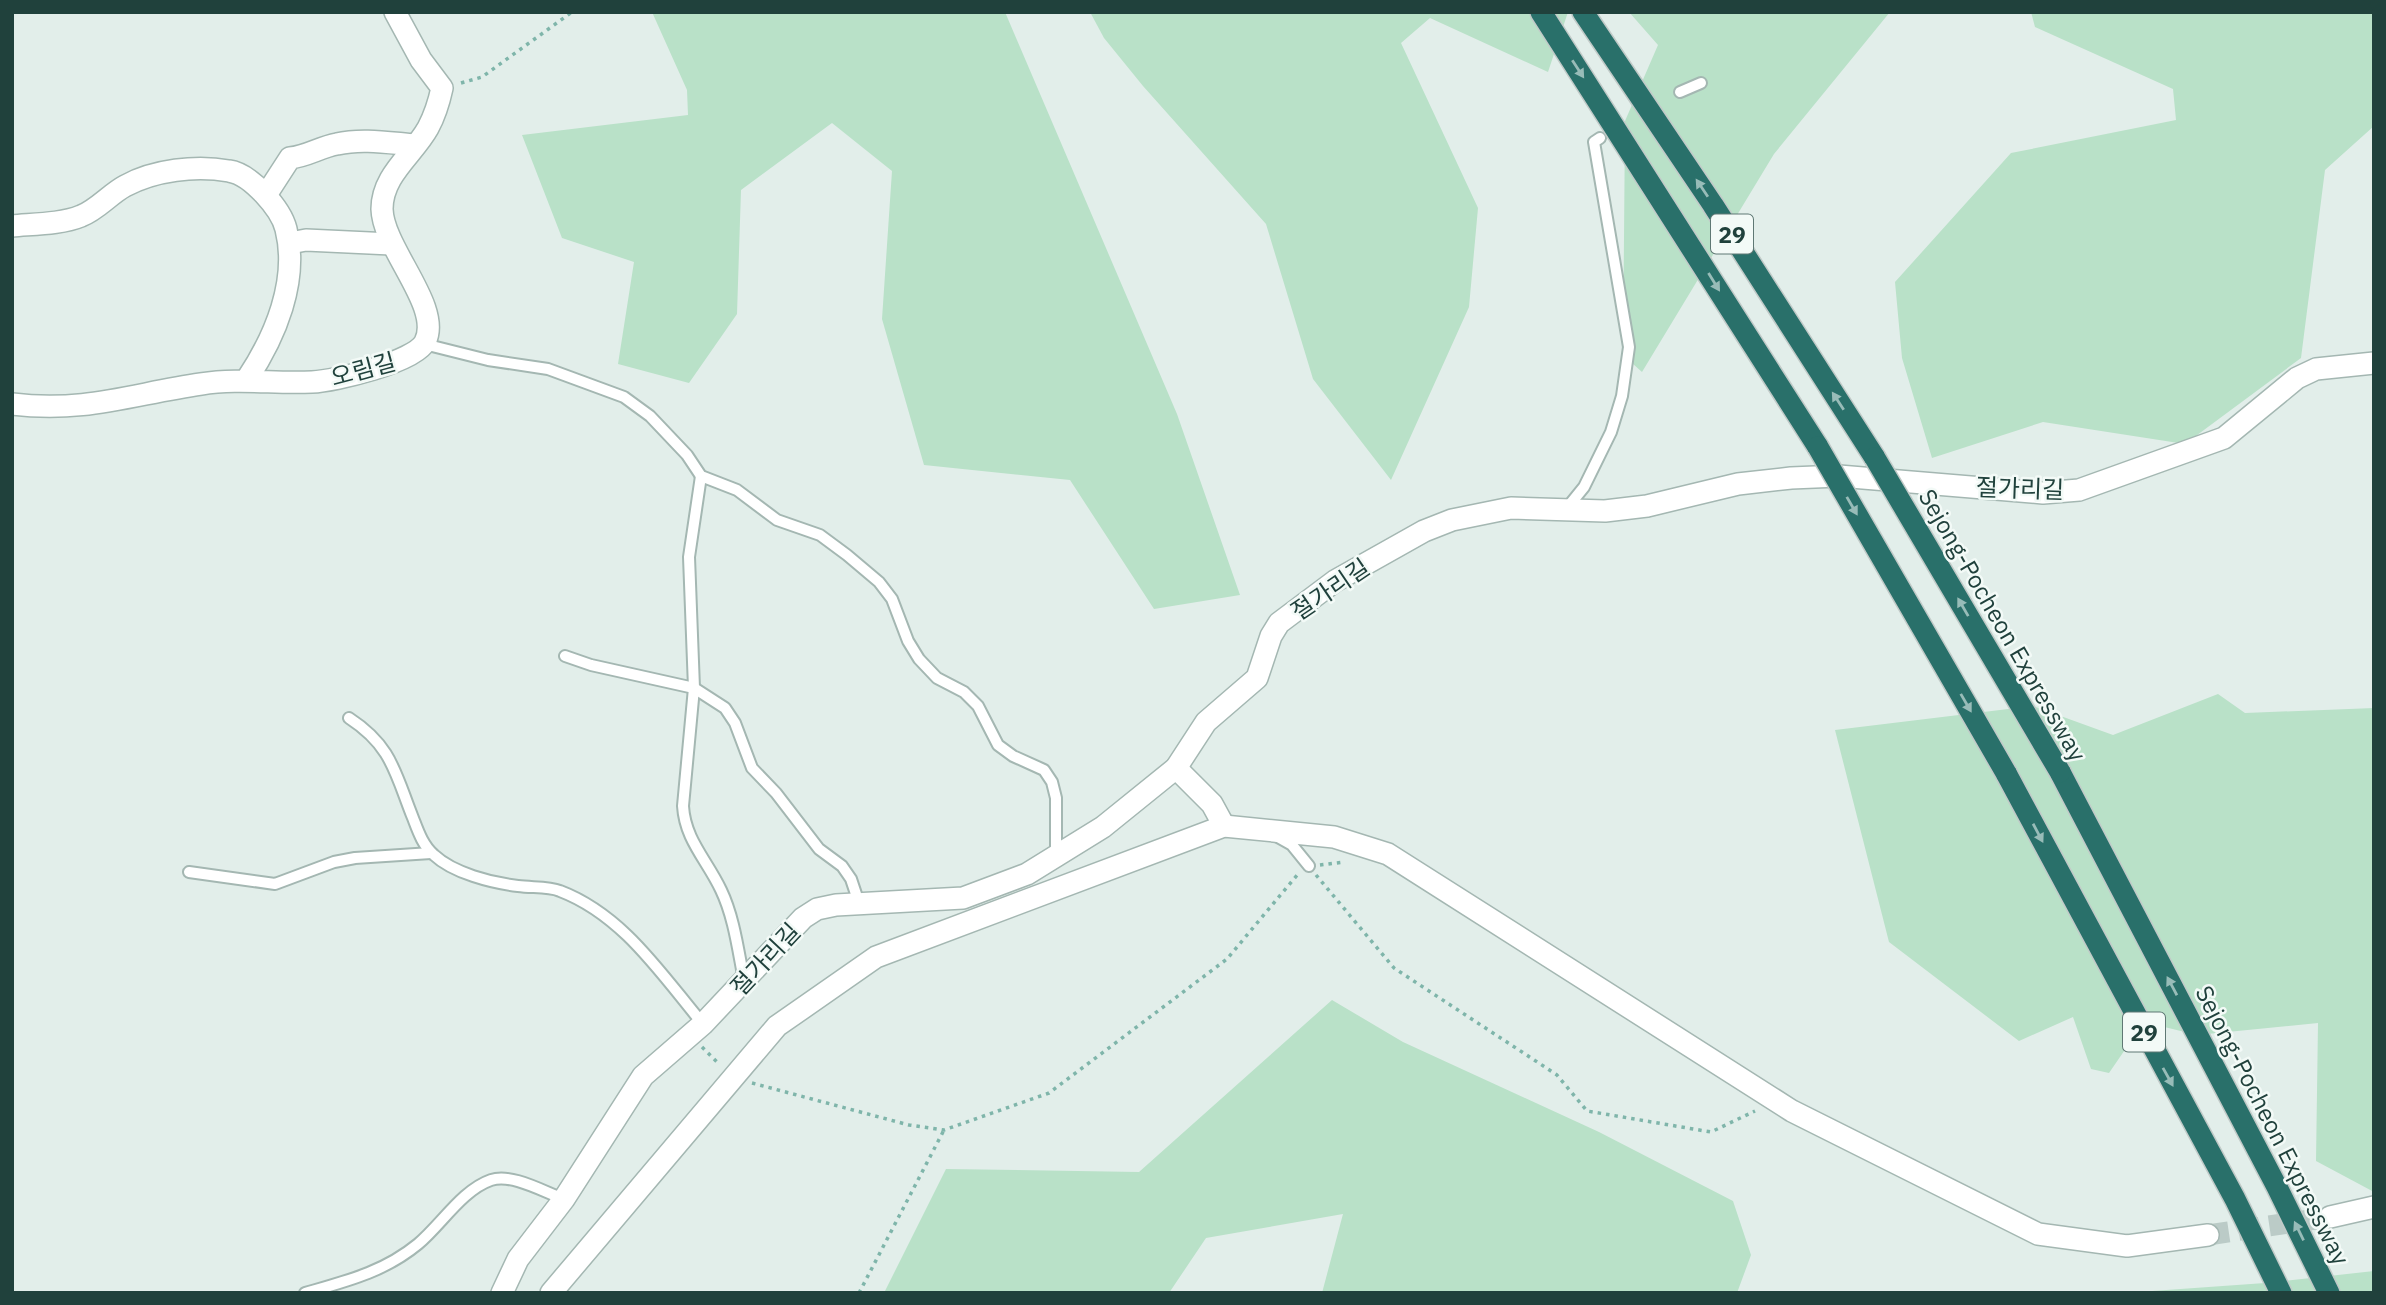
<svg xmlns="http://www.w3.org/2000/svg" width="2386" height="1305" font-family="'IBM Plex Sans','Noto Sans KR',sans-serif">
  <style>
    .green { fill: #b9e1c8 }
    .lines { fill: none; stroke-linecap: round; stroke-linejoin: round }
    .tertiary-tunnel { stroke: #bbcbc7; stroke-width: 21; stroke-dasharray: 21 10; stroke-linecap: butt }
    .service-casing { stroke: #a4b7b2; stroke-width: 14 }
    .minor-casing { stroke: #a4b7b2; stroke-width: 24 }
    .tertiary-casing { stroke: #a4b7b2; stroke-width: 24 }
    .motorway-casing { stroke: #c1cac8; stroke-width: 24 }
    .path { stroke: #7fb5aa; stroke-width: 3.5; stroke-dasharray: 3.5 5; stroke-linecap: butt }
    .service { stroke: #fff; stroke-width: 10 }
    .minor { stroke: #fff; stroke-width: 21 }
    .tertiary { stroke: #fff; stroke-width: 21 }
    .motorway { stroke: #29706a; stroke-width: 21 }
    .motorway-bridge-casing { stroke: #c1cac8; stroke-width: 24; stroke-linecap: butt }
    .motorway-bridge { stroke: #29706a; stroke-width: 21 }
    .oneway { fill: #98bcb8 }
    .labels { text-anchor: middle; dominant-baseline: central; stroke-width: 5; stroke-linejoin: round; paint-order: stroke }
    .shield { fill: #f3faf7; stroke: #5f7874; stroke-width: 2 }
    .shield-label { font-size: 23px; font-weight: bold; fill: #20413c }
    .street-label { font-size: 24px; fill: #20413c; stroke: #f3faf7 }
  </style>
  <rect width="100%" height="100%" fill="#e2eeea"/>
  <g class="green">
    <path d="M652 12H1005L1177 414 1240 595 1154 609 1070 480 924 465 882 319 892 171 832 123 741 190 737 314 689 383 618 364 634 262 562 238 522 135 688 115 687 90Z"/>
    <path d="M1090 12H1568L1548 72 1430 18 1401 43 1478 208 1469 307 1391 480 1313 379 1266 224 1143 86 1104 38Z"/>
    <path d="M1629 12H1890L1774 154 1642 372 1623 355 1625 121 1658 45Z"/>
    <path d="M2031 12H2374V126L2325 170 2301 358 2185 444 2043 422 1932 458 1902 358 1895 282 2011 153 2176 120 2173 89 2035 27Z"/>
    <path d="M2218 694 2245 713 2374 708V1192L2316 1161 2318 1023 2197 1035 2144 1022 2109 1073 2091 1069 2073 1017 2019 1041 1889 942 1835 730 2033 706 2113 735Z"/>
    <path d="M1332 1000 1403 1042 1599 1132 1733 1201 1751 1255 1737 1293H1322L1343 1214 1206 1238 1169 1293H884L946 1169 1139 1172Z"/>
    <path d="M2374 1271V1293H2124L2265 1283Z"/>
  </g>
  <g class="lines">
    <path class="tertiary-tunnel" d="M2208 1235 2330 1217"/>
    <defs>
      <g id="service">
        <path d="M1680 92 1701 83"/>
        <path d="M424 344 488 360 548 369 624 397 650 416 687 455 701 476 737 490 777 520 820 535 847 555 879 582 892 599 908 641 919 659 937 678 964 692 978 706 998 745 1013 756 1044 770 1052 782 1056 798V856"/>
        <path d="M701 476 689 557 694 688 683 806C685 840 707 860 721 890 734 917 738 950 744 980"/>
        <path d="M1567 508 1584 487 1611 432 1622 396 1629 347 1594 142 1600 138"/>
        <path d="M565 656 591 665 694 688 725 708 735 723 752 768 776 793 819 849 842 866 851 879 859 903"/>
        <path d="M349 718C392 746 395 773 413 818 418 831 423 846 434 855 453 873 492 883 518 886 532 888 548 886 560 891 623 915 661 974 703 1024"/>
        <path d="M1276 836 1292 845 1309 866"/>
        <path d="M189 872 275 884 334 862 355 858 431 853"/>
        <path d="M305 1293C347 1281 384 1272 418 1244 441 1225 462 1190 491 1180 512 1173 544 1192 564 1199"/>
      </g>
      <g id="minor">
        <path d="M266 195 290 158C308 156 320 147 337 144 362 138 390 143 415 145"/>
        <path d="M12 226C33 224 62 224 81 216 97 210 110 194 125 186 154 170 196 165 229 171 251 174 281 209 286 229 299 281 275 337 247 379"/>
        <path d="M290 243 306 240 391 244"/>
        <path d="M12 404C85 413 132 394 201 384 239 378 275 384 312 382 335 381 415 362 425 342 443 307 383 249 382 209 382 175 413 155 428 128 435 115 439 102 442 88L421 60 395 12"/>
        <path d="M1176 768 1212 804 1224 826"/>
        <path d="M502 1293 518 1259 564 1199 643 1076 703 1024 803 918 817 909 836 905 963 898 1027 874 1103 827 1176 768 1206 722 1257 678 1271 636 1279 623 1335 581 1424 531 1452 520 1511 508 1605 511 1647 506 1738 484 1791 478 1839 476 2043 493 2079 490 2224 438 2297 378 2316 369 2374 363"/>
      </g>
      <g id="tertiary">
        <path d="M2330 1217 2374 1207"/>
        <path d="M551 1293 777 1026 876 957 1224 826 1334 837 1388 854 1792 1111 2038 1234 2127 1246 2208 1235"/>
      </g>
      <g id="motorway">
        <path d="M1541 12 1818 447"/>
        <path d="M1583 12 1713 205 1875 458"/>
        <path d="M2060 772 2277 1187 2329 1293"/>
        <path d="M2006 773 2235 1199 2281 1293"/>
      </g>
    </defs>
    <use href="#service" class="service-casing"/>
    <use href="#minor" class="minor-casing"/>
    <use href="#tertiary" class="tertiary-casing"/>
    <use href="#motorway" class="motorway-casing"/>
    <g class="path">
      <path d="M461 83 482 77 572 12"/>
      <path d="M1320 865 1344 862"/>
      <path d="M1316 875 1394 968 1557 1075 1587 1111 1711 1132 1755 1111"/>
      <path d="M702 1047 719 1064"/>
      <path d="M752 1083 909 1125 944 1130 1049 1093 1227 959 1298 874"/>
      <path d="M859 1293 944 1130"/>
    </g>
    <use href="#service" class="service"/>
    <use href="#minor" class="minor"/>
    <use href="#tertiary" class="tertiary"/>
    <use href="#motorway" class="motorway"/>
    <defs>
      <g id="motorway-bridge">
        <path d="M1818 447 2006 773"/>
        <path d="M1875 458 2060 772"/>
      </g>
    </defs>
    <use href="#motorway-bridge" class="motorway-bridge-casing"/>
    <use href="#motorway-bridge" class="motorway-bridge"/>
  </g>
  <defs><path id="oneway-solid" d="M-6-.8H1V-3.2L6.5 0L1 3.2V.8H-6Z" transform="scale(1.75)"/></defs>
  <g class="oneway">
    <use href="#oneway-solid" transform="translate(1578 69) rotate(57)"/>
    <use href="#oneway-solid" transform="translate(1702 188) rotate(-124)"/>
    <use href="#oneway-solid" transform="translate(1714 282) rotate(58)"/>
    <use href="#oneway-solid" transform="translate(1838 401) rotate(-123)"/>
    <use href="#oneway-solid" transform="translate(1852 506) rotate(60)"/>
    <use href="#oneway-solid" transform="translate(1963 607) rotate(-120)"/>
    <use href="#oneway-solid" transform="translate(1966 703) rotate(60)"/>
    <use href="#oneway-solid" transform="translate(2038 833) rotate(62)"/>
    <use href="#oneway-solid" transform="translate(2172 986) rotate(-118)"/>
    <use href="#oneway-solid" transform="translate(2168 1077) rotate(61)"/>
    <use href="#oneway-solid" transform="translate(2299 1231) rotate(-116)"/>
  </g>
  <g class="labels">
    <g class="shield">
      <rect x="1711" y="214.5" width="42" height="39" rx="5"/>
      <rect x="2123" y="1012.5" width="42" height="39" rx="5"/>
    </g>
    <g class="shield-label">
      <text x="1732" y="234">29</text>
      <text x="2144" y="1032">29</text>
    </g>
    <g class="street-label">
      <text transform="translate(363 369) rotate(-15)">오림길</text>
      <text transform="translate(2020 488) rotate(2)">절가리길</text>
      <text transform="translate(1330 589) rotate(-34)">절가리길</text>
      <text transform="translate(2003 625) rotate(60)">Sejong-Pocheon Expressway</text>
      <text transform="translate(765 959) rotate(-47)">절가리길</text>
      <text transform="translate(2273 1125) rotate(63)">Sejong-Pocheon Expressway</text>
    </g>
  </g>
  <rect width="2386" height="1305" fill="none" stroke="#20413c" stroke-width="28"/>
</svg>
